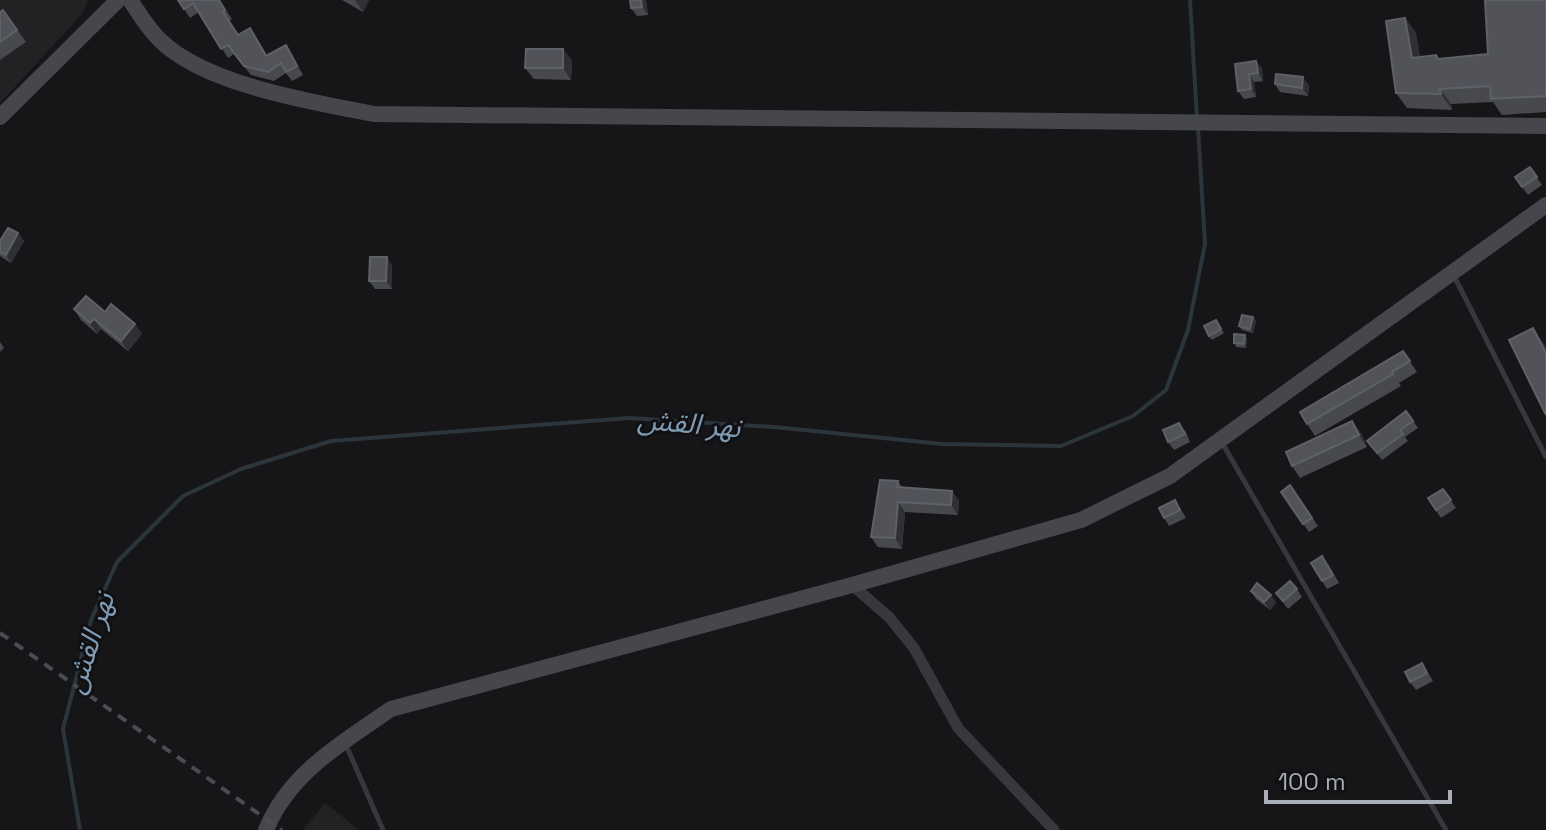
<svg xmlns="http://www.w3.org/2000/svg" width="1546" height="830" font-family="'Space Grotesk','Noto Sans Arabic',sans-serif">
  <style>
    .built { fill: #222225 }
    .lines { fill: none; stroke-linecap: round; stroke-linejoin: round }
    .stream { stroke: #2c353c; stroke-width: 4 }
    .lane { stroke: #37383d; stroke-width: 5 }
    .street { stroke: #37383d; stroke-width: 11 }
    .secondary { stroke: #45474d; stroke-width: 16 }
    .rail { stroke: #4a4c52; stroke-width: 4; stroke-dasharray: 10 8; stroke-linecap: butt }
    .wall { fill: #47494d }
    .shaded-wall { fill: #2f3033 }
    .building { fill: #525359; stroke: #5f6168; stroke-width: 2 }
    .labels { text-anchor: middle; dominant-baseline: central; stroke-width: 6; stroke-linejoin: round; paint-order: stroke }
    .water-label { font-size: 28px; font-style: italic; fill: #7f9bb3; stroke: #111113 }
  </style>
  <rect width="100%" height="100%" fill="#161618"/>
  <g class="built">
    <path d="M0 0H88L83 13 0 103Z"/>
    <path d="M325 803 359 830H303Z"/>
  </g>
  <g class="lines">
    <g class="stream">
      <path d="M1190 0 1197 119"/>
      <path d="M80 830 63 729 91 620 117 562 183 496 241 469 331 441 629 418 774 427 942 444 1061 446 1133 416 1166 390 1188 330 1205 244 1198 128"/>
    </g>
    <g class="lane">
      <path d="M1453 274 1546 457"/>
      <path d="M1221 441 1446 830"/>
      <path d="M346 745 383 830"/>
    </g>
    <path class="street" d="M852 585 889 617 914 648 958 728 1054 830"/>
    <g class="secondary">
      <path d="M130 0C139 13 148 29 160 40 205 85 313 102 374 114L1546 126"/>
      <path d="M0 117 118 0"/>
      <path d="M266 830C289 773 343 742 391 709L852 585 1081 520 1170 476 1546 205"/>
    </g>
    <path class="rail" d="M0 633 282 830"/>
  </g>
  <g class="wall">
    <path d="M178 0H219L232 19 229 21 238 35 256 37 267 55 292 54 303 75 292 81 286 73 274 81 251 75 234 54 228 58 199 12 190 18Z"/>
    <path d="M342 0H369L363 12Z"/>
    <path d="M646 0 648 15 637 16 631 8Z"/>
    <path d="M1546 0V112L1502 115 1493 102 1451 104 1452 110 1407 108 1396 93 1405 18 1416 33 1420 57 1439 59 1488 54Z"/>
    <path d="M3 10 26 42 0 60V12Z"/>
    <path d="M563 49 572 61 571 80 534 79 525 68Z"/>
    <path d="M1256 61 1262 69 1263 81 1254 82 1256 97 1244 99 1238 91Z"/>
    <path d="M1275 84 1309 85 1308 96 1280 92Z"/>
    <path d="M1530 167 1542 185 1528 195 1515 177Z"/>
    <path d="M18 233 24 241 11 263 0 256V241Z"/>
    <path d="M392 265V289H375L369 281Z"/>
    <path d="M74 309 105 312 135 324 142 334 128 351 101 329 97 334 81 320Z"/>
    <path d="M1253 317 1256 321 1253 333 1242 330 1239 326Z"/>
    <path d="M1216 320 1224 333 1212 340 1209 336Z"/>
    <path d="M1245 335 1247 339 1246 348 1236 347 1234 343Z"/>
    <path d="M0 342 4 348 0 352Z"/>
    <path d="M1403 351 1417 372 1399 383 1401 386 1315 436 1307 424Z"/>
    <path d="M1406 411 1418 428 1405 437 1408 441 1382 460 1367 441Z"/>
    <path d="M1185 430 1190 442 1174 450 1168 442Z"/>
    <path d="M1361 433 1367 447 1300 478 1292 466Z"/>
    <path d="M898 481 902 487 952 491 959 501 958 515 905 512 902 549 878 547 871 537Z"/>
    <path d="M1290 485 1318 526 1309 532 1281 492Z"/>
    <path d="M1443 489 1456 508 1441 518 1428 498Z"/>
    <path d="M1175 500 1186 518 1169 526 1164 518Z"/>
    <path d="M1328 564 1339 583 1327 589 1322 581Z"/>
    <path d="M1297 589 1302 597 1288 609 1276 593Z"/>
    <path d="M1251 591 1271 595 1276 603 1270 610 1256 599Z"/>
    <path d="M1422 663 1433 681 1416 690 1410 682Z"/>
  </g>
  <g class="shaded-wall">
    <path d="M355 0H369L363 12Z"/>
    <path d="M641 0H646L648 15 642 7Z"/>
    <path d="M1405 18 1416 33 1423 73 1412 58Z"/>
    <path d="M286 45 292 54 303 75 297 66Z"/>
    <path d="M563 49 572 61 571 80 563 68Z"/>
    <path d="M1256 61 1262 69 1263 81 1258 73Z"/>
    <path d="M1249 74 1254 82 1256 97 1251 89Z"/>
    <path d="M1303 77 1309 85 1308 96 1302 88Z"/>
    <path d="M1440 89 1451 104 1452 110 1441 94Z"/>
    <path d="M18 233 24 241 11 263 6 255Z"/>
    <path d="M387 257 392 265V289L386 281Z"/>
    <path d="M1253 317 1256 321 1253 333 1250 329Z"/>
    <path d="M94 319 101 329 97 334 90 323Z"/>
    <path d="M135 324 142 334 128 351 121 341Z"/>
    <path d="M1533 328 1546 347V353Z"/>
    <path d="M1245 335 1247 339 1246 348 1244 344Z"/>
    <path d="M1352 421 1361 433 1367 447 1359 435Z"/>
    <path d="M952 491 959 501 958 515 951 505Z"/>
    <path d="M898 502 905 512 902 549 895 538Z"/>
    <path d="M1271 595 1276 603 1270 610 1264 602Z"/>
  </g>
  <g class="building">
    <path d="M178 0H219L225 10 223 12 238 35 250 28 266 56 286 45 297 66 286 72 281 63 268 72 244 66 228 45 221 49 193 3 184 9Z"/>
    <path d="M630 0H641L642 7 631 8Z"/>
    <path d="M1485 0H1546V96L1491 99 1490 86 1440 89 1441 94 1396 93 1386 21 1405 18 1412 58 1436 55 1438 59 1488 54Z"/>
    <path d="M3 10 17 30 0 42V12Z"/>
    <path d="M526 49H563V68H525Z"/>
    <path d="M1256 61 1258 73 1249 74 1251 89 1238 91 1235 64Z"/>
    <path d="M1276 74 1303 77 1302 88 1275 84Z"/>
    <path d="M1530 167 1537 177 1522 187 1515 177Z"/>
    <path d="M8 228 18 233 6 255 0 252V241Z"/>
    <path d="M370 257H387L386 281H369Z"/>
    <path d="M86 296 105 312 111 304 135 324 121 341 94 319 90 323 74 309Z"/>
    <path d="M1242 315 1253 317 1250 329 1239 326Z"/>
    <path d="M1216 320 1221 329 1209 336 1204 326Z"/>
    <path d="M1533 328 1546 353V415L1509 340Z"/>
    <path d="M1234 334 1245 335 1244 344 1234 343Z"/>
    <path d="M1403 351 1410 361 1392 372 1393 374 1307 424 1300 412Z"/>
    <path d="M1406 411 1413 421 1400 430 1403 434 1377 453 1367 441Z"/>
    <path d="M1352 421 1359 435 1292 466 1286 452Z"/>
    <path d="M1179 423 1185 434 1168 442 1163 430Z"/>
    <path d="M880 480 898 481 897 487 952 491 951 505 898 502 895 538 871 537Z"/>
    <path d="M1290 485 1312 518 1303 524 1281 492Z"/>
    <path d="M1443 489 1451 500 1436 510 1428 498Z"/>
    <path d="M1175 500 1180 510 1164 518 1159 508Z"/>
    <path d="M1322 556 1333 575 1322 581 1311 563Z"/>
    <path d="M1290 581 1297 589 1283 601 1276 593Z"/>
    <path d="M1257 583 1271 595 1264 602 1251 591Z"/>
    <path d="M1422 663 1427 673 1410 682 1405 672Z"/>
  </g>
  <g class="labels">
    <g class="water-label">
      <text transform="translate(689 423) rotate(5)">نهر القش</text>
      <text transform="translate(89 643) rotate(-72)">نهر القش</text>
    </g>
  </g>
  <path d="M1266 790v12h184v-12" fill="none" stroke="#a8adb8" stroke-width="4"/>
  <text x="1278" y="790" font-size="24" fill="#a8adb8" stroke="#111113" stroke-width="6" paint-order="stroke">100 m</text>
</svg>
